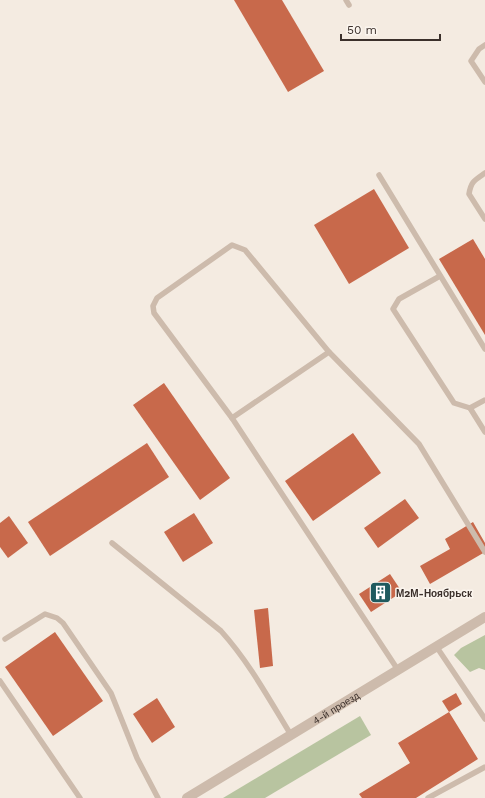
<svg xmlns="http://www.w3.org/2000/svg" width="485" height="798" font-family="'Work Sans',sans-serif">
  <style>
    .green { fill: #b8c4a0 }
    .building { fill: #c8694b }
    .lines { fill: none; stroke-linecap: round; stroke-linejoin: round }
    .lane { stroke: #cdbbac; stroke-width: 5.5 }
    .street { stroke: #cdbbac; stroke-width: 10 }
    .labels { text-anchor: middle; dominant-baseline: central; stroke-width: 3; stroke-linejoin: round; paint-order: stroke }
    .poi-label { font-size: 10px; font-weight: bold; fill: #3b302b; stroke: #fbf5ee; text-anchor: start }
    .street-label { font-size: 10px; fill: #3b302b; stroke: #fbf5ee }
  </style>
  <rect width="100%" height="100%" fill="#f4ebe1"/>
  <g class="green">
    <path d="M485 635V670L479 668 470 672 454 655 461 648Z"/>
    <path d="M360 716 371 735 265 798H223Z"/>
  </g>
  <g class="building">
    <path d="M234 0H282L324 71 288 92Z"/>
    <path d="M374 189 409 248 349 284 314 225Z"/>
    <path d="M473 239 485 259V335L439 259Z"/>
    <path d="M164 383 230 478 200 500 133 405Z"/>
    <path d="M353 433 381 473 313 521 285 481Z"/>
    <path d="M147 443 169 477 50 556 28 522Z"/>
    <path d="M405 499 419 518 378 548 364 528Z"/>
    <path d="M194 513 213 543 183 562 164 532Z"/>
    <path d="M9 516 28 543 8 558 0 547V523Z"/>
    <path d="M473 522 485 543V552L430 584 420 566 450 549 445 539Z"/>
    <path d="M390 574 402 592 371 612 359 594Z"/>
    <path d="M268 608 273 666 260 668 254 610Z"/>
    <path d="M55 632 103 701 53 736 5 667Z"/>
    <path d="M456 693 462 704 449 712 442 701Z"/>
    <path d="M157 698 175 727 152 743 133 714Z"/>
    <path d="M449 712 478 759 416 798H362L359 794 410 763 398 743Z"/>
  </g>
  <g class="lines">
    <g class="lane">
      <path d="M346 0 349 5"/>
      <path d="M485 45 479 49 471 61 485 82"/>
      <path d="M485 173C475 180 471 181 469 194L485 219"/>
      <path d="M379 175 485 349"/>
      <path d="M440 276 399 299 393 309 454 403 470 408 485 400"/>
      <path d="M470 408 485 432"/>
      <path d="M232 418 154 313 153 306 157 298 232 245 245 250 329 352"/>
      <path d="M112 543 221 631C249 662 269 699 291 735"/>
      <path d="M5 639 45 614 57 618 63 623 111 693 137 758 158 798"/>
      <path d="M436 646 485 719"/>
      <path d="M398 670 232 418 329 352 419 444 485 552"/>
      <path d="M0 681 80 798"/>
      <path d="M428 798 485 767"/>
    </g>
    <path class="street" id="s1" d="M187 798 485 617"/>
  </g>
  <defs>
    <symbol id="building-square" viewBox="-11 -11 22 22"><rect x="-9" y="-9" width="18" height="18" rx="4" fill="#1f5a5e" stroke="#fbf5ee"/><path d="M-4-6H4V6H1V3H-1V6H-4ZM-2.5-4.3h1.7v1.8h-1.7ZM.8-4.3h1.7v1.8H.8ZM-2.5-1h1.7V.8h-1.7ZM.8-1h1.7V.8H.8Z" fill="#fff"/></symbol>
  </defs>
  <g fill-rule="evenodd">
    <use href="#building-square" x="368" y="580" width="25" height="25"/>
  </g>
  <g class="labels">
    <g class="poi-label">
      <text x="396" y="593">М2М-Ноябрьск</text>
    </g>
    <g class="street-label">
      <text stroke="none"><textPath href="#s1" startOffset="174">4-й проезд</textPath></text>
    </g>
  </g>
  <path d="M341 34v6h99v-6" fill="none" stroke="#3b302b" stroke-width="2"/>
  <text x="347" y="34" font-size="12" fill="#3b302b" stroke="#fbf5ee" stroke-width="3" paint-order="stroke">50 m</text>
</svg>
